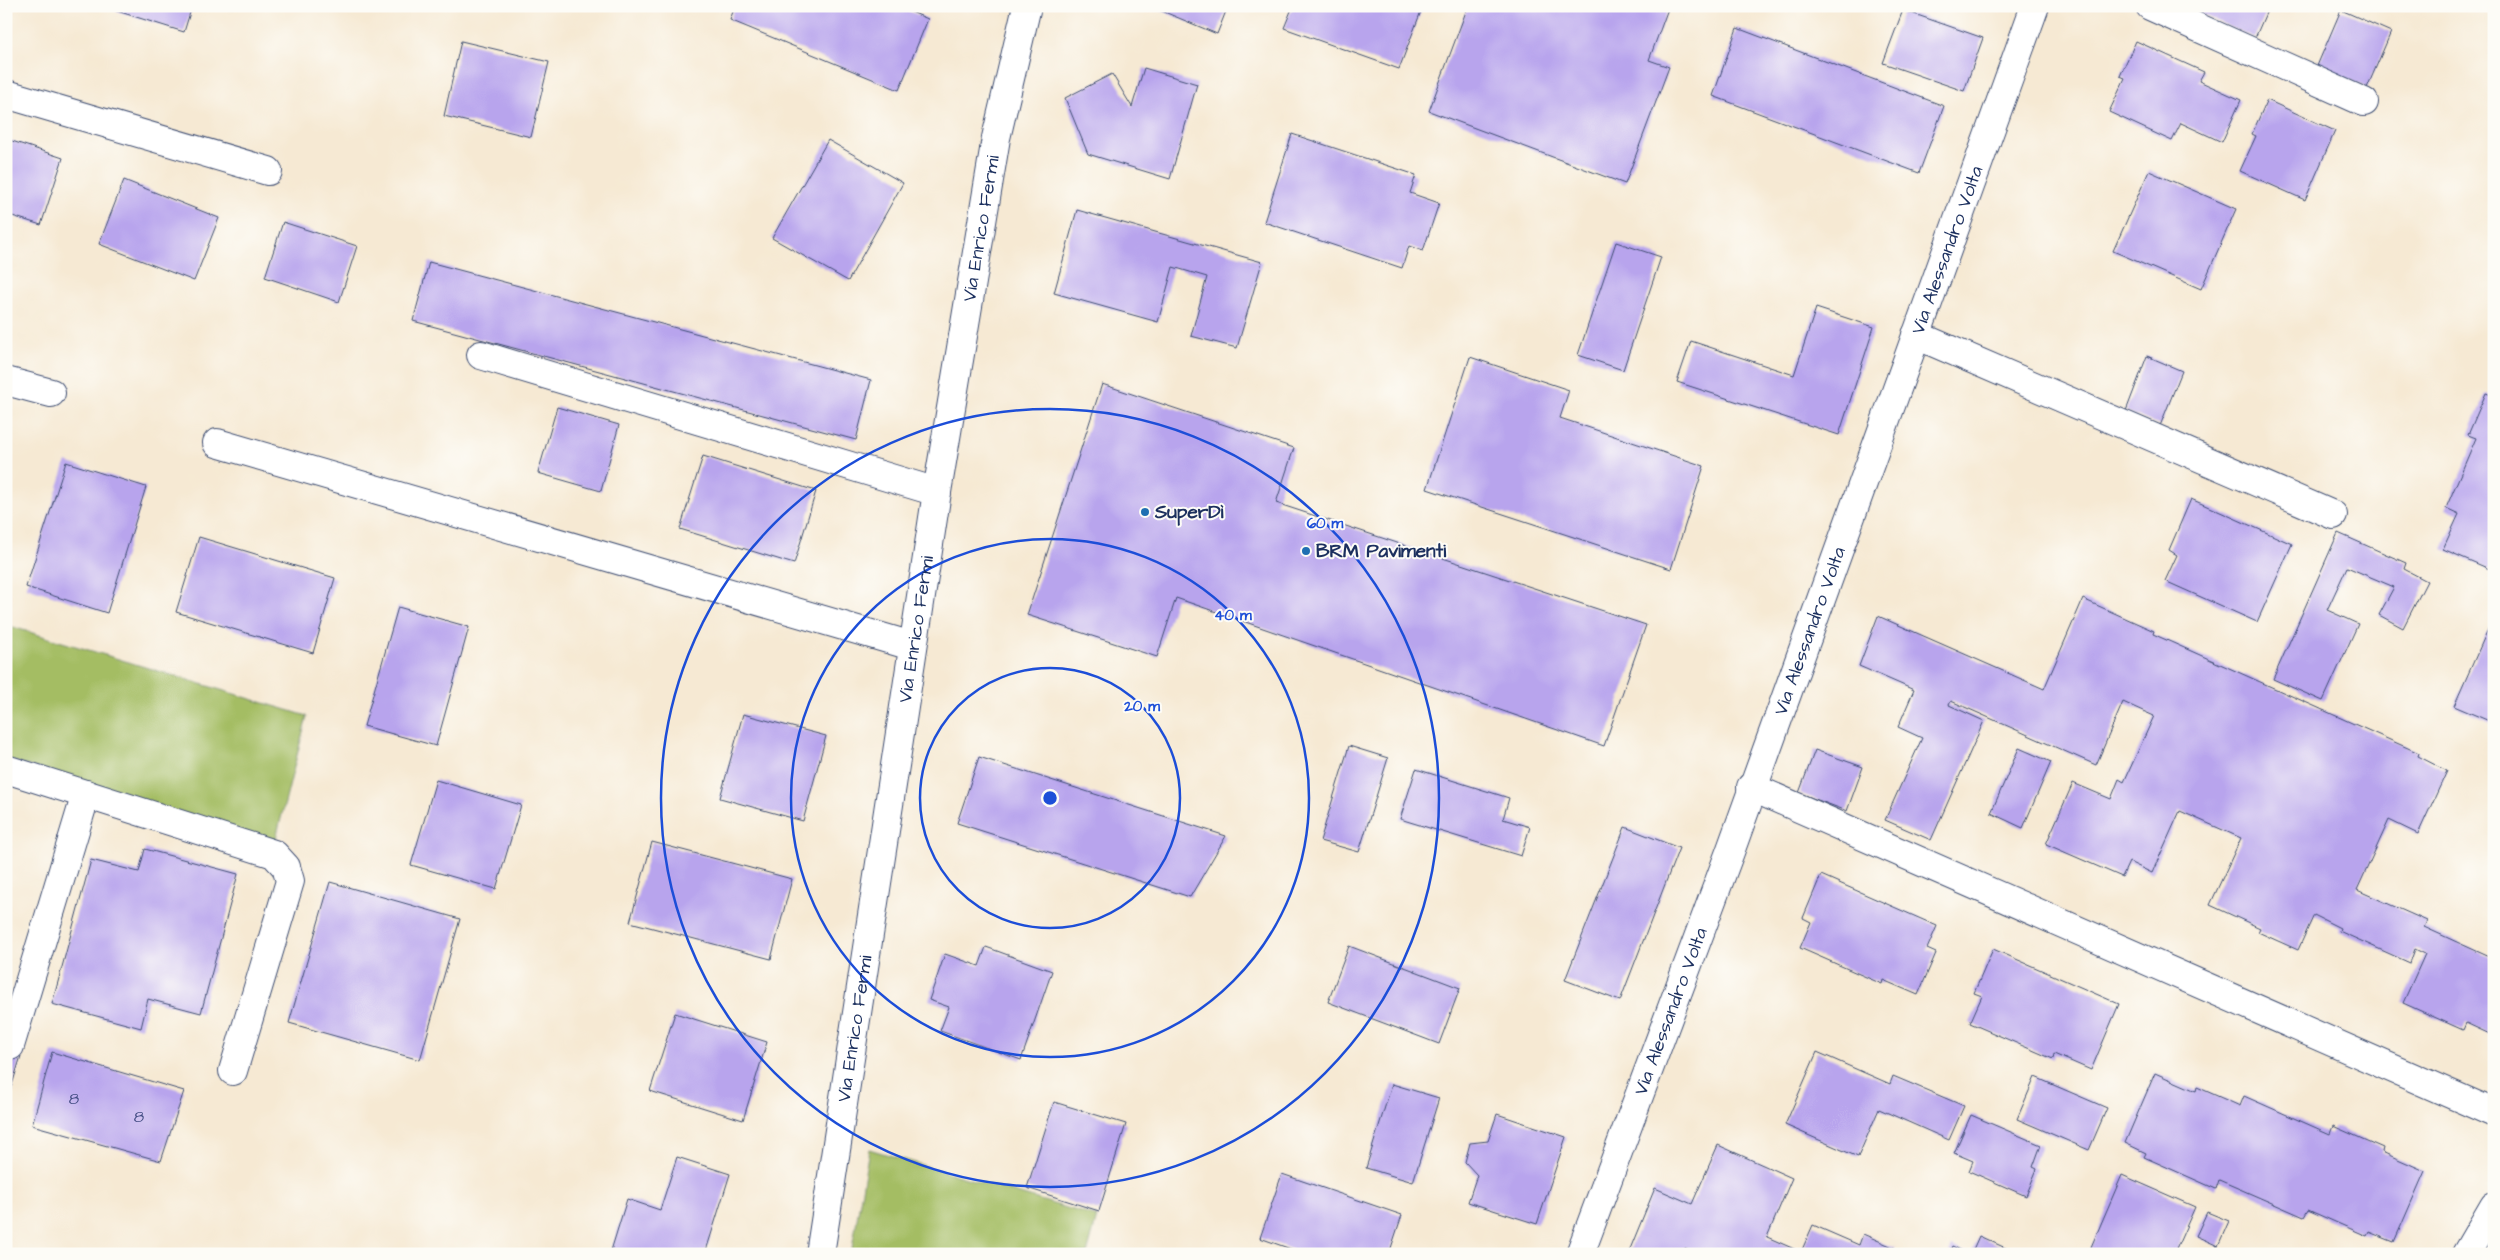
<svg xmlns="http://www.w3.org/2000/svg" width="2500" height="1260" font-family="'Architects Daughter',sans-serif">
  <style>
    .green { fill: #a4bd63; stroke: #607660 }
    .building { fill: #b8a4ed }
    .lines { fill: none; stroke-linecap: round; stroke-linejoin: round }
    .minor-casing { stroke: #3c4b70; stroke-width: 30 }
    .minor { stroke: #fff; stroke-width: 28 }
    .ring { fill: none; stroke: #1d4ed8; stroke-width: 2.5 }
    .poi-dot { fill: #1f6fb2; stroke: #fdfcf7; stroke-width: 2 }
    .labels { text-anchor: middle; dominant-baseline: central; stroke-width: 4; stroke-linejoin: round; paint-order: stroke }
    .number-label { font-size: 16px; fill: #424c82 }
    .street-label { font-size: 19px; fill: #1b2f5e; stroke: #fdfcf7 }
    .poi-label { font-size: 19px; font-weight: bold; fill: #1b2f5e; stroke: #fdfcf7; text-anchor: start }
    .centre { fill: #1d4ed8; stroke: #fdfcf7; stroke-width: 2.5 }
    .ring-label { font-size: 15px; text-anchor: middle; font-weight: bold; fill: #1d4ed8; stroke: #fdfcf7; stroke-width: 4; stroke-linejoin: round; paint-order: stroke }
  </style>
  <rect width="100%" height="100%" fill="#fdfcf7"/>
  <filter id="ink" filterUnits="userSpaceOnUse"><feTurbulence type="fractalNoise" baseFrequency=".02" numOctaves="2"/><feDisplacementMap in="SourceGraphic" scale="10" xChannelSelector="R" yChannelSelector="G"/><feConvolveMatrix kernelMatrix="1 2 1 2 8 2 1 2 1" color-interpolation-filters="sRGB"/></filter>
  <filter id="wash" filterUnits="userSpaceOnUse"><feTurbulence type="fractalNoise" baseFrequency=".0096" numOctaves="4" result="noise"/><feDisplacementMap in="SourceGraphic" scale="20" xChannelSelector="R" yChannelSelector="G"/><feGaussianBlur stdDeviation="1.12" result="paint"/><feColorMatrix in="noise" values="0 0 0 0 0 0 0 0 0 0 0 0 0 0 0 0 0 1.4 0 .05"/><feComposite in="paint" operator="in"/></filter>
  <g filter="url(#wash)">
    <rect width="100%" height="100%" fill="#f6e9d3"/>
    <g class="green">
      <path d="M6 625 307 716 275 842 6 759Z"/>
      <path d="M869 1149 1097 1217 1087 1254H851Z"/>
    </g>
    <g id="blocks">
      <g class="building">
        <path d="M101 6H192L184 32Z"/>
        <path d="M735 6H897L928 19 899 90 730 20Z"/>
        <path d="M1150 6H1228L1217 34Z"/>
        <path d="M1293 6H1423L1399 69 1284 28Z"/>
        <path d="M1468 6H1669L1649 60 1669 67 1625 184 1429 111Z"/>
        <path d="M2183 6H2269L2255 38Z"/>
        <path d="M1903 10 1983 38 1964 91 1883 63Z"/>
        <path d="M2341 10 2391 32 2367 88 2317 66Z"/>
        <path d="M1737 28 1944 106 1919 173 1713 96Z"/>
        <path d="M461 41 549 62 531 137 444 116Z"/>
        <path d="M2136 41 2204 72 2199 81 2241 100 2222 142 2181 123 2172 141 2109 112 2125 78 2120 76Z"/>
        <path d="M1144 68 1197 84 1170 179 1088 154 1065 98 1112 74 1132 107Z"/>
        <path d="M2267 100 2335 131 2305 200 2240 171 2256 136 2252 134Z"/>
        <path d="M1292 134 1416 175 1410 193 1439 203 1423 251 1409 246 1402 268 1264 222Z"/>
        <path d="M6 139 63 158 41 225 6 214Z"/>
        <path d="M828 140 903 183 848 281 772 238Z"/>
        <path d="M2149 171 2236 209 2201 289 2113 251Z"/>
        <path d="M124 180 219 218 194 281 99 244Z"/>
        <path d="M1077 210 1262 262 1237 348 1191 336 1207 277 1173 267 1158 322 1054 293Z"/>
        <path d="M283 222 357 246 339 302 265 277Z"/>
        <path d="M1616 242 1661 257 1623 370 1578 355Z"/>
        <path d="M429 262 871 380 856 440 413 321Z"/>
        <path d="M1816 308 1874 327 1839 435 1677 382 1691 341 1794 375Z"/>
        <path d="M2147 356 2182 371 2160 426 2126 411Z"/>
        <path d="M1470 357 1569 390 1560 418 1704 466 1671 569 1427 489Z"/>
        <path d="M1102 384 1294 448 1276 503 1646 625 1604 746 1176 598 1157 657 1027 615Z"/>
        <path d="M2486 393 2494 396V571L2443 549 2459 514 2446 508 2476 438 2468 435Z"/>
        <path d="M557 407 619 425 601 491 538 473Z"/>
        <path d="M703 456 816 491 794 564 680 529Z"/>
        <path d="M66 462 146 487 107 613 26 587Z"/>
        <path d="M2191 499 2292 544 2257 622 2165 581 2177 555 2169 550Z"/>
        <path d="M2338 533 2406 563 2404 569 2427 581 2403 628 2379 615 2394 587 2347 567 2327 610 2358 624 2323 701 2273 679Z"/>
        <path d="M199 537 335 578 313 653 176 612Z"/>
        <path d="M2083 599 2154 631 2153 634 2419 753 2418 756 2447 771 2418 834 2389 820 2357 890 2427 921 2424 927 2494 959V1036L2466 1023 2463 1030 2403 1003 2425 954 2415 949 2410 963 2339 931 2340 928 2314 915 2298 950 2258 932 2260 928 2210 905 2241 838 2180 811 2152 873 2129 862 2122 877 2046 844 2073 783 2111 799 2119 779 2124 782 2154 716 2123 702 2096 765 1951 701 1949 705 1984 721 1931 840 1885 820 1922 738 1898 727 1914 690 1859 666 1878 616 2044 689Z"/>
        <path d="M398 607 469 627 436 746 364 726Z"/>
        <path d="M2489 627 2494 630V723L2454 706Z"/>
        <path d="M743 714 826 736 803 821 720 798Z"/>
        <path d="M1349 746 1388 758 1359 852 1320 841Z"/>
        <path d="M2019 748 2051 762 2023 828 1991 813Z"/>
        <path d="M1815 750 1863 767 1847 811 1799 793Z"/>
        <path d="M979 757 1226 836 1190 897 957 823Z"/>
        <path d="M1416 769 1509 798 1503 819 1530 827 1521 856 1400 819Z"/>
        <path d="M436 780 521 805 496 889 411 865Z"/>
        <path d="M1625 827 1679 848 1620 1001 1565 980Z"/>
        <path d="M652 842 792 879 771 959 630 922Z"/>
        <path d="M145 849 238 874 201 1013 148 999 141 1028 52 1004 91 860 139 872Z"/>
        <path d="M1821 875 1937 926 1927 949 1936 953 1918 995 1883 980 1882 984 1800 948 1811 922 1803 918Z"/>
        <path d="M330 882 460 919 420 1060 289 1023Z"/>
        <path d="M1349 946 1460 988 1439 1044 1328 1002Z"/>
        <path d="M986 947 1052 971 1021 1060 940 1031 949 1007 929 1000 945 954 979 966Z"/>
        <path d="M1993 949 2119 1004 2091 1070 2054 1054 2053 1059 1970 1023 1982 996 1974 993Z"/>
        <path d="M675 1013 767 1042 743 1120 650 1091Z"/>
        <path d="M6 1052 21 1056 7 1101H6Z"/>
        <path d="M52 1052 184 1091 161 1161 32 1125Z"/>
        <path d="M1817 1052 1890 1084 1893 1076 1964 1106 1949 1140 1879 1109 1858 1157 1785 1125Z"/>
        <path d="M2155 1073 2196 1091 2197 1087 2240 1106 2244 1096 2330 1134 2333 1126 2383 1148 2382 1152 2425 1171 2394 1242 2369 1232 2367 1236 2308 1210 2304 1217 2219 1180 2216 1189 2144 1157 2146 1153 2125 1143Z"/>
        <path d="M2035 1077 2107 1108 2089 1150 2017 1119Z"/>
        <path d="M1392 1084 1439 1098 1413 1182 1366 1168Z"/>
        <path d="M1054 1102 1126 1124 1099 1211 1027 1188Z"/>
        <path d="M1497 1114 1566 1137 1537 1224 1468 1202 1477 1175 1465 1162 1470 1143 1488 1141Z"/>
        <path d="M1971 1115 2041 1145 2033 1167 2037 1169 2026 1196 1969 1171 1973 1161 1954 1153Z"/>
        <path d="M1718 1145 1792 1178 1767 1237 1801 1252 1813 1225 1859 1245 1863 1234 1895 1248 1892 1254H1698L1685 1248 1683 1254H1628L1655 1188 1692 1204Z"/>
        <path d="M677 1157 730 1174 705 1254H610L627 1199 660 1210Z"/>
        <path d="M1282 1174 1402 1215 1389 1254H1305L1260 1238Z"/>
        <path d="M2122 1175 2195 1207 2174 1254H2088Z"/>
        <path d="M2207 1212 2229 1221 2218 1246 2196 1236Z"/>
        <path d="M1979 1236 2019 1254H1971Z"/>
        <path d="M1952 1246 1969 1254H1949Z"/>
      </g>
    </g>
  </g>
  <g filter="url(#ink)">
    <use href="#blocks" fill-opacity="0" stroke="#3c4b70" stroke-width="1"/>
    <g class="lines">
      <defs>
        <g id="minor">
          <path d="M2150 6 2364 102"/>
          <path d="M6 94 268 171"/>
          <path d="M1916 335 2333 515"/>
          <path d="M481 355 937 492"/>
          <path d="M6 381 51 393"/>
          <path d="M217 443 912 646"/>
          <path d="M6 769 274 854 286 867 290 881 233 1071"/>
          <path d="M1751 787 2494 1113"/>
          <path d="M10 1046 86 794"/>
          <path id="s1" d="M820 1254 937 492 996 138 1027 6"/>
          <path id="s2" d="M1580 1254 1730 852 2035 6"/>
          <path d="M2466 1254 2494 1206"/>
        </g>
      </defs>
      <use href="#minor" class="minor-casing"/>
      <use href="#minor" class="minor"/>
    </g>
  </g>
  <g class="ring">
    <circle cx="1050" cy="798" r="130"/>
    <circle cx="1050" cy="798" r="259"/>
    <circle cx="1050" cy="798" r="389"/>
  </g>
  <g class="poi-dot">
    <circle cx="1145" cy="512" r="5"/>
    <circle cx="1306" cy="551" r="5"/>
  </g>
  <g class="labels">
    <g class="number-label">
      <text x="74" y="1099">8</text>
      <text x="139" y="1117">8</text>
    </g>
    <g class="street-label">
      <text stroke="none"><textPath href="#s1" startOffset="1038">Via Enrico Fermi</textPath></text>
      <text stroke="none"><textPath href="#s2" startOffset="1069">Via Alessandro Volta</textPath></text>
      <text stroke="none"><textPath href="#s1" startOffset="632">Via Enrico Fermi</textPath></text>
      <text stroke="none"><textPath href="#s2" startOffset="664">Via Alessandro Volta</textPath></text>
      <text stroke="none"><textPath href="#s2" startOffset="259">Via Alessandro Volta</textPath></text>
      <text stroke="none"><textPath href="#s1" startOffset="228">Via Enrico Fermi</textPath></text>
    </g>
    <g class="poi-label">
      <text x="1155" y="512">SuperDì</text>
      <text x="1316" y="551">BRM Pavimenti</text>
    </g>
  </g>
  <circle cx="1050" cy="798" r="8" class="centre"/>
  <g class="ring-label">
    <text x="1325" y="528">60 m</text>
    <text x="1233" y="620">40 m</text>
    <text x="1142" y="711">20 m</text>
  </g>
  <rect width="2500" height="1260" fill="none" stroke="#fdfcf7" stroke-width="25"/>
</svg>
